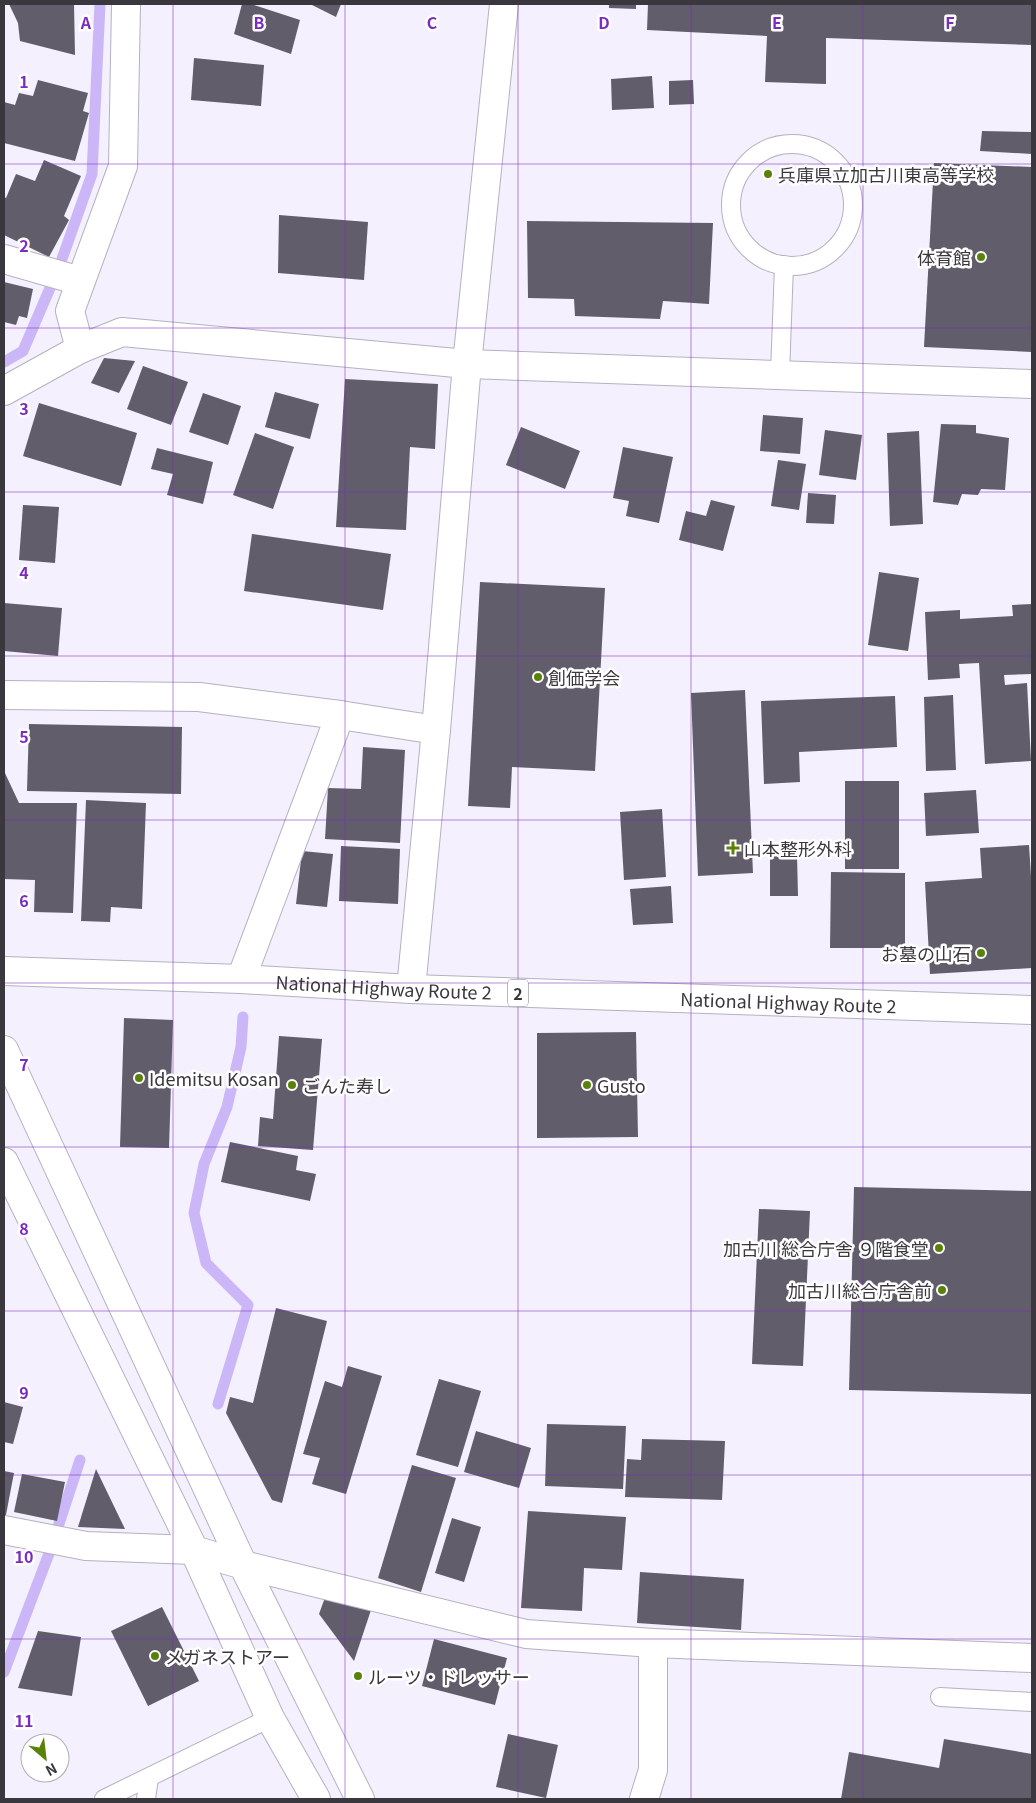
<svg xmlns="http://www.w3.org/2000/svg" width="1036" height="1803" font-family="Georgia,'Noto Sans JP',serif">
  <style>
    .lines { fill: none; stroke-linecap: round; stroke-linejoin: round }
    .stream { stroke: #cbb6f7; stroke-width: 11 }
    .building { fill: #615d6a }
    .lane-casing { stroke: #b5b1c0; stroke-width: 20 }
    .street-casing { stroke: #b5b1c0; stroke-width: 30 }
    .highway-casing { stroke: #b5b1c0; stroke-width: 30 }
    .lane { stroke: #fff; stroke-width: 18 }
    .street { stroke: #fff; stroke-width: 28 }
    .highway { stroke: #fff; stroke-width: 28 }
    .grid { fill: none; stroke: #7b2cbf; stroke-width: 1; stroke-opacity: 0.55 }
    .poi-dot { fill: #598208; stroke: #fff; stroke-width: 2 }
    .labels { text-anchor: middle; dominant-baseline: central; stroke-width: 5; stroke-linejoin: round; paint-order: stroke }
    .shield { fill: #fff; stroke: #757478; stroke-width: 1 }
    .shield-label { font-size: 16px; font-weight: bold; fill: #3a383e }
    .poi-label { font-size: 18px; fill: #3a383e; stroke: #fff; text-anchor: start }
    .street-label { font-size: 18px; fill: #3a383e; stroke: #fff }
    .grid-label { font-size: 16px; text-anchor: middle; font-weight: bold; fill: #7b2cbf; stroke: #fff; stroke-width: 5; stroke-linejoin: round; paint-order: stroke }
  </style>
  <rect width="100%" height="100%" fill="#f4f0fd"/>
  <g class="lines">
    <g class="stream">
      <path d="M62 259 92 174 100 4"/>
      <path d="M4 362 23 351 50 288"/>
      <path d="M218 1404 248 1305 206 1263 194 1213 204 1164 227 1107 241 1047 243 1017"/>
      <path d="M55 1536 80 1460"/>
      <path d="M4 1672 53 1543"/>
    </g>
  </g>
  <g class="building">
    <path d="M9 4H74L75 55 20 41 18 23Z"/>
    <path d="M242 4H251L300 20 291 54 234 34Z"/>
    <path d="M310 4H341L336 17Z"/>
    <path d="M609 4H636V9L609 8Z"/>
    <path d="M648 4H1032V45L826 38V84L765 82 767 36 647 30Z"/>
    <path d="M194 58 264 65 261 106 191 100Z"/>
    <path d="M652 76 654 108 612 110 611 79Z"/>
    <path d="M38 80 88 93 83 111 89 113 75 161 4 143V102L15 105 19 93 33 96Z"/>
    <path d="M693 80 694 104 669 105V81Z"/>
    <path d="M982 131 1032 132V154L980 151Z"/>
    <path d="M44 160 81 176 64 216 69 220 49 257 4 235V197L6 198 16 174 35 181Z"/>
    <path d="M934 163 1032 167V352L924 347Z"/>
    <path d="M279 215 368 222 364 280 278 273Z"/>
    <path d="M527 221 713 223 709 304 663 301 660 319 575 316 574 299 528 298Z"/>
    <path d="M4 282 33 289 27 318 19 316 16 325 4 322Z"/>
    <path d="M104 358 135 361 119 393 91 383Z"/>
    <path d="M143 366 188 382 171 425 127 409Z"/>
    <path d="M345 379 438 384 435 449 410 447 406 530 336 527Z"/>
    <path d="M275 392 319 404 310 439 265 427Z"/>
    <path d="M203 393 241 406 228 445 189 432Z"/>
    <path d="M39 403 137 433 121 486 23 456Z"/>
    <path d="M763 415 803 418 800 454 760 451Z"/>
    <path d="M941 424 973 425H976V433L1009 438 1005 490 981 489 978 495 962 494 958 505 933 502Z"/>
    <path d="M521 427 580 451 565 489 506 465Z"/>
    <path d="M825 430 862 435 856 480 819 475Z"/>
    <path d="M919 431 923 524 890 526 887 433Z"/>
    <path d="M255 433 294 447 273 509 233 495Z"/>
    <path d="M623 447 673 457 659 523 626 516 629 501 613 498Z"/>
    <path d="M157 448 213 462 203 504 167 495 173 474 151 469Z"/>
    <path d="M778 460 806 464 799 510 771 506Z"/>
    <path d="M808 493 836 495 834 524 806 523Z"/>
    <path d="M711 500 735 506 723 551 679 540 686 511 706 516Z"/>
    <path d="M23 505 59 507 55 563 19 560Z"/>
    <path d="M252 534 391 554 383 610 244 591Z"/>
    <path d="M879 572 919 578 908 651 868 645Z"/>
    <path d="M480 582 605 588 595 771 512 767 510 808 468 806Z"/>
    <path d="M4 603 62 608 58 656 4 651Z"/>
    <path d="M1032 604V674L1004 675 1005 685 1027 683 1031 761 985 764 979 663 959 664 960 678 928 680 925 612 960 610V619L1013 616 1012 605Z"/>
    <path d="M745 690 753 873 698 876 691 693Z"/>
    <path d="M953 695 956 770 926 771 924 697Z"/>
    <path d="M895 696 897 747 799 752 800 782 764 784 761 701Z"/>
    <path d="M29 724 182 727 181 794 27 791Z"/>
    <path d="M363 747 405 750 400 843 325 839 328 788 361 789Z"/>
    <path d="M4 771 19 803H77L73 913 34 912 35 880 4 879Z"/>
    <rect x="845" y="781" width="54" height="88"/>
    <path d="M976 790 979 833 926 836 924 793Z"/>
    <path d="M86 800 146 803 142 909 111 907 110 922 81 921Z"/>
    <path d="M662 809 666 877 624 880 620 812Z"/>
    <path d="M1029 845 1032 892V968L930 974 925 882 982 878 980 848Z"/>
    <path d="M341 846 400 849 398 904 339 901Z"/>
    <path d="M302 851 333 854 327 907 296 904Z"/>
    <path d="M770 855H797L798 896H770Z"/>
    <path d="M831 872 905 873V948H830Z"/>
    <path d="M671 886 673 923 633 925 630 889Z"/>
    <path d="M124 1018 173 1020 169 1148 120 1147Z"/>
    <path d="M636 1032 638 1137 537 1138V1033Z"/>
    <path d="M279 1036 322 1039 313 1150 258 1146 260 1117 273 1119Z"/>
    <path d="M230 1142 298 1156 296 1170 316 1174 310 1201 221 1182Z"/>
    <path d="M854 1187 1032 1191V1394L849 1390Z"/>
    <path d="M759 1209 810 1211 803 1366 752 1364Z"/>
    <path d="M276 1308 327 1321 282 1503 272 1500 226 1413 230 1397 253 1403Z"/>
    <path d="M348 1366 382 1376 346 1494 312 1484 320 1458 303 1454 325 1381 342 1387Z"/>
    <path d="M439 1379 481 1391 458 1467 416 1455Z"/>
    <path d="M4 1402 23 1407 13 1444 4 1442Z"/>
    <path d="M547 1424 626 1426 623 1489 545 1486Z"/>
    <path d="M476 1431 531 1448 519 1488 464 1472Z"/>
    <path d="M642 1439 725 1441 722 1500 625 1497 627 1459 641 1460Z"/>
    <path d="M412 1465 456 1478 421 1592 378 1578Z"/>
    <path d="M96 1469 125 1529 78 1527Z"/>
    <path d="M4 1471 14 1473 5 1520H4Z"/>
    <path d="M22 1474 65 1482 57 1521 14 1512Z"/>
    <path d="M528 1511 626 1517 622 1570 584 1568 582 1611 521 1608Z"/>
    <path d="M452 1518 481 1527 464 1582 435 1573Z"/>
    <path d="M640 1572 744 1579 741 1630 637 1623Z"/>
    <path d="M327 1592 372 1607 354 1661 319 1614Z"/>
    <path d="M162 1607 199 1681 148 1706 111 1631Z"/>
    <path d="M38 1631 81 1637 72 1696 18 1688Z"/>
    <path d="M434 1639 507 1658 495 1705 422 1686Z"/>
    <path d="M508 1734 558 1745 546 1798 496 1787Z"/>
    <path d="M944 1739 1032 1754V1799H841L849 1752 939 1768Z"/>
  </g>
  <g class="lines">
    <defs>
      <g id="lane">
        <circle cx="792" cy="205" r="61"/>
        <path d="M780 374 784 265"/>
        <path d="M940 1697 1032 1702"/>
        <path d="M104 1799 270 1718"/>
        <path d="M146 1799 149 1778"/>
      </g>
      <g id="street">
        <path d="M4 259 80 281"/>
        <path d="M80 349 70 311 123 166 126 4"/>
        <path d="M4 391 80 349 122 332 467 364 1032 384"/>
        <path d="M4 695 199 697 340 715 436 730"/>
        <path d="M241 979 340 715"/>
        <path d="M411 989 436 730 467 364 504 4"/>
        <path d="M4 1050 243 1565 360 1799"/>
        <path d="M4 1162 194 1550 270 1718 316 1799"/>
        <path d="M4 1530 86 1546 194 1550 243 1565 526 1634 653 1643 1032 1658"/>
        <path d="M644 1799 653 1770V1643"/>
      </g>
      <g id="highway">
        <path id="s1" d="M4 971 241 979 411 989 1032 1010"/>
      </g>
    </defs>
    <use href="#lane" class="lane-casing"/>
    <use href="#street" class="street-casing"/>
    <use href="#highway" class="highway-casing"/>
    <use href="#lane" class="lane"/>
    <use href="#street" class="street"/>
    <use href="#highway" class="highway"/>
  </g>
  <path class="grid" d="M173 4V1799M345 4V1799M518 4V1799M691 4V1799M863 4V1799M4 164H1032M4 328H1032M4 492H1032M4 656H1032M4 820H1032M4 983H1032M4 1147H1032M4 1311H1032M4 1475H1032M4 1639H1032"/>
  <g class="poi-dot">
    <circle cx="768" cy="174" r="5"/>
    <circle cx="981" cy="257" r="5"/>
    <circle cx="538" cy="677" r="5"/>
    <path d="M730.5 840.5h5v5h5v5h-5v5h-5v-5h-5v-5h5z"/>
    <circle cx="981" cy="953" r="5"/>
    <circle cx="139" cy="1078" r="5"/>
    <circle cx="292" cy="1085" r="5"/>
    <circle cx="587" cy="1085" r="5"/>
    <circle cx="939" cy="1248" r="5"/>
    <circle cx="942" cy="1290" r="5"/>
    <circle cx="155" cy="1656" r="5"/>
    <circle cx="358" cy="1676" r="5"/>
  </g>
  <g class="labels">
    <rect class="shield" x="508" y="979.5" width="20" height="27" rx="4"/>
    <g class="shield-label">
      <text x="518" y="993">2</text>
    </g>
    <g class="poi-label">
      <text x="778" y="174">兵庫県立加古川東高等学校</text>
      <text x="971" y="257" text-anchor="end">体育館</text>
      <text x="548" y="677">創価学会</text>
      <text x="744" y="848">山本整形外科</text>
      <text x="971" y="953" text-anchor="end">お墓の山石</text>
      <text x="149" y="1078">Idemitsu Kosan</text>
      <text x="302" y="1085">ごんた寿し</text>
      <text x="597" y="1085">Gusto</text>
      <text x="929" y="1248" text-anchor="end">加古川 総合庁舎 ９階食堂</text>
      <text x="932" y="1290" text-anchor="end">加古川総合庁舎前</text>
      <text x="165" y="1656">メガネストアー</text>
      <text x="368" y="1676">ルーツ・ドレッサー</text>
    </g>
    <g class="street-label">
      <text stroke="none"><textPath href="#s1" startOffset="380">National Highway Route 2</textPath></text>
      <text stroke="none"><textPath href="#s1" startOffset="785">National Highway Route 2</textPath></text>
    </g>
  </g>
  <g class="grid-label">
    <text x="86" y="29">A</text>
    <text x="259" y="29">B</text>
    <text x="432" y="29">C</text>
    <text x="604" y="29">D</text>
    <text x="777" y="29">E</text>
    <text x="950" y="29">F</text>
    <text x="24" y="88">1</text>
    <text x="24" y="252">2</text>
    <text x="24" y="415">3</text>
    <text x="24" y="579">4</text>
    <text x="24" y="743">5</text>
    <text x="24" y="907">6</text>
    <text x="24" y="1071">7</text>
    <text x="24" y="1235">8</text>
    <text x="24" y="1399">9</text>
    <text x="24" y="1563">10</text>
    <text x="24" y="1727">11</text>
  </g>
  <rect width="1036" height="1803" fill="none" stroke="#3a383e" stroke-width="10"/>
  <g transform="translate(45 1758) rotate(152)"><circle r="24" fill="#ffffff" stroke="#b0afb2"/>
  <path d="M0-4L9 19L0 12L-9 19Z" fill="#598208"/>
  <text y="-8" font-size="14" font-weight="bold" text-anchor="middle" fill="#3a383e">N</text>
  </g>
</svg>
